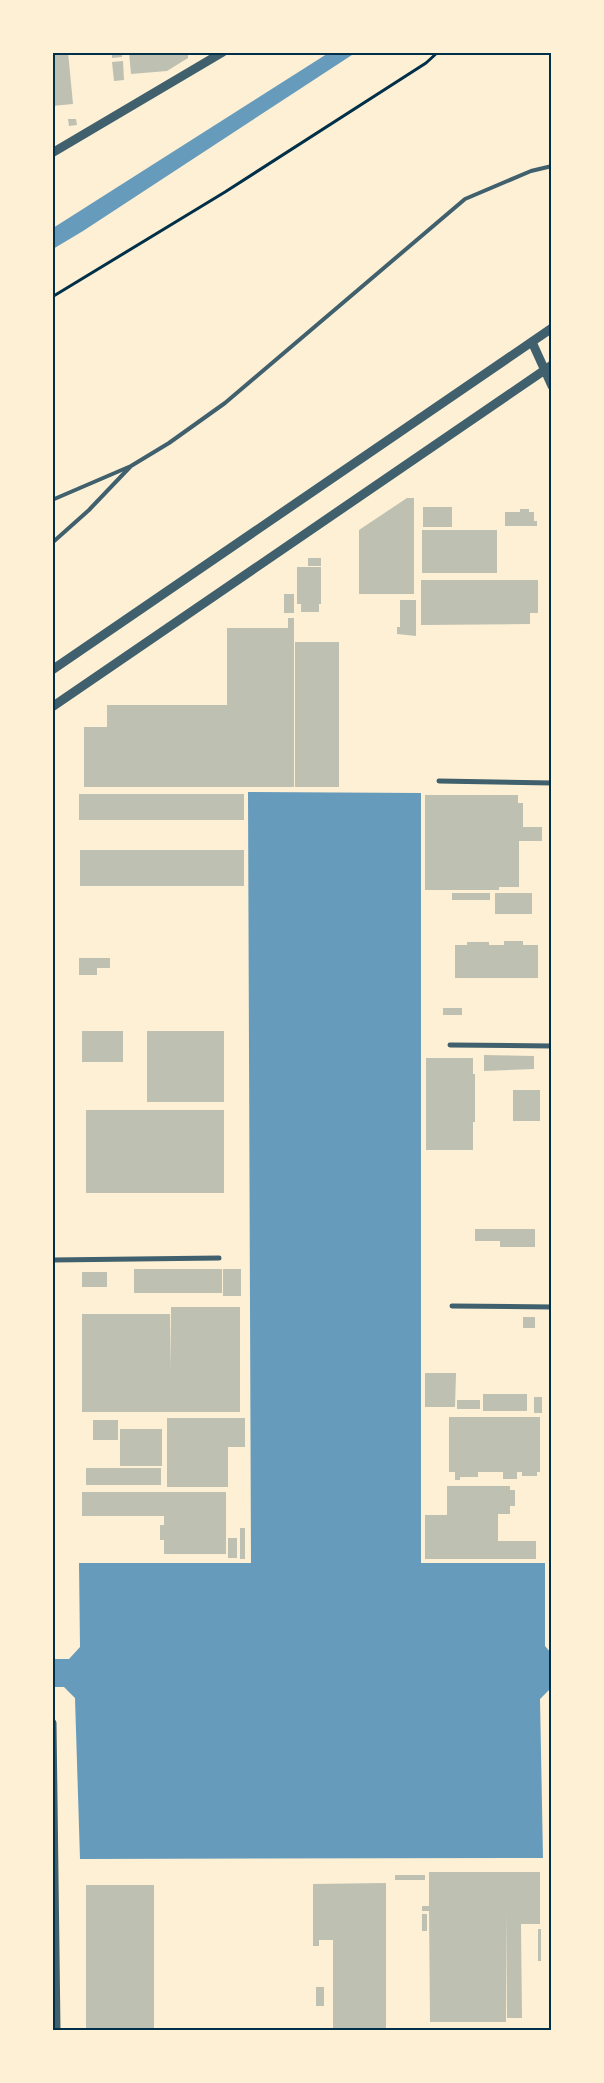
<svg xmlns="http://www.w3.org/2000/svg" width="604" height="2083" font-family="'Open Sans',sans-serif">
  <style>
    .water { fill: #669bbc }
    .building { fill: #bec0b2 }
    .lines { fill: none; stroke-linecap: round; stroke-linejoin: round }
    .path { stroke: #003049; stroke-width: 3 }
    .service { stroke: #3f606c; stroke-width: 4 }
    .minor { stroke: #3f606c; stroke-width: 5 }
    .tertiary { stroke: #3f606c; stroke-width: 9 }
    .neatline { fill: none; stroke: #003049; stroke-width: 2 }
  </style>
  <rect width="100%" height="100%" fill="#fdf0d5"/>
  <g class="water">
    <path d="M330 52 355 53 83 231 53 249V228Z"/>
    <path d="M248 792 421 793V1563H545V1646L551 1653 552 1687 540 1699 543 1858 80 1859 75 1698 64 1687H52L53 1659H69L80 1647 79 1563H251Z"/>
  </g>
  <g class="building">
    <path d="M52 52H68L73 104 52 106Z"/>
    <path d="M112 52H122V57L112 58Z"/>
    <path d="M129 52H188V58L167 71 131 74Z"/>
    <path d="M123 61 124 80 114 81 112 62Z"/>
    <path d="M68 119H76L77 125 69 126Z"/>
    <path d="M407 498H414V594H359V530Z"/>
    <rect x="423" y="507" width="29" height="20"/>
    <path d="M520 509H529V512H534V521H537V526H505V512H520Z"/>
    <rect x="422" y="530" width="75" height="43"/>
    <rect x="308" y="558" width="13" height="8"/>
    <path d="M297 567H321V604H319V612H301V604H297Z"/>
    <path d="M421 580H538V613H530V624L421 625Z"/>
    <rect x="284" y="594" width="10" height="19"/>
    <path d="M400 600H416V636L397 634V627H400Z"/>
    <path d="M288 618H294V787H84V727H107V705H227V628H288Z"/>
    <rect x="295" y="642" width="44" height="145"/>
    <rect x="79" y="794" width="165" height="26"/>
    <path d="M425 795H518V803H523V827H542V841H519V887H499V890H425Z"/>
    <rect x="80" y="850" width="164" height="36"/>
    <rect x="452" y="893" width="38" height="7"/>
    <rect x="495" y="893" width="37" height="21"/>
    <path d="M504 941H523V945H538V978H455V945H467V942H489V945H504Z"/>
    <path d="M79 958H110V968H97V975H79Z"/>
    <rect x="443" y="1008" width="19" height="7"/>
    <rect x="82" y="1031" width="41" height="31"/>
    <rect x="147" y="1031" width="77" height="71"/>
    <path d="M484 1055 534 1056V1069L484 1071Z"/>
    <path d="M426 1058H473V1074H475V1122H473V1150H426Z"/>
    <rect x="513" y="1090" width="27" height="31"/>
    <rect x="86" y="1110" width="138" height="83"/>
    <path d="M475 1229H535V1247H500V1241H475Z"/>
    <rect x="134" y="1269" width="88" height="24"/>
    <rect x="223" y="1269" width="18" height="27"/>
    <rect x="82" y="1272" width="25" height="15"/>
    <path d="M171 1307H240V1412H82V1314H170L171 1371Z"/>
    <rect x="523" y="1317" width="12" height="11"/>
    <path d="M425 1373H456L455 1407H425Z"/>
    <rect x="483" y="1394" width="44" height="17"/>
    <rect x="534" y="1397" width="8" height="16"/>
    <rect x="457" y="1400" width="23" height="9"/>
    <path d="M449 1417H540V1472H537V1476H522V1472H517V1479H503V1472H478V1477H460V1480H455V1472H449Z"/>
    <path d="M167 1418H245V1447H228V1487H167Z"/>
    <rect x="93" y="1420" width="25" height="20"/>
    <rect x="120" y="1429" width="42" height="37"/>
    <rect x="86" y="1468" width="75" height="17"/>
    <path d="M447 1486H510V1490H515V1506H510V1514H498V1541H536V1559H425V1515H447Z"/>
    <path d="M82 1492H226V1554H164V1540H160V1525H164V1516H82Z"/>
    <rect x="240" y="1528" width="5" height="31"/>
    <rect x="228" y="1538" width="9" height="20"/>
    <path d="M429 1872H540V1924H521L522 2018H507L506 1911V2022H430L429 1911H422V1906H429Z"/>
    <rect x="395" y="1875" width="30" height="5"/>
    <path d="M386 1883V2030H333V1940H319V1946H313V1884Z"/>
    <rect x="86" y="1885" width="68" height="145"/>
    <rect x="422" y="1914" width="5" height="17"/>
    <rect x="538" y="1929" width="3" height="32"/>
    <rect x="316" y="1987" width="8" height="19"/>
  </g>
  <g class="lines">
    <path class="path" d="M52 297 225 192 426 63 438 52"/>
    <g class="service">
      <path d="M52 500 131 466 169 443 225 403 465 199 531 171 552 166"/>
      <path d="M52 543 89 510 130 467"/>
    </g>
    <g class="minor">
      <path d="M439 781 552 783"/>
      <path d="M450 1045 552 1046"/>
      <path d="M52 1260 219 1258"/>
      <path d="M452 1306 552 1307"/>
    </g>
    <g class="tertiary">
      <path d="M52 153 223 52"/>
      <path d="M532 342 552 386"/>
      <path d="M52 670 552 328"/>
      <path d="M52 707 552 365"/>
      <path d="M52 1723 56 2030"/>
    </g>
  </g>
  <rect width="604" height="2083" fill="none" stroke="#fdf0d5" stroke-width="108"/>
  <rect x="54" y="54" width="496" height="1975" class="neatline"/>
</svg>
